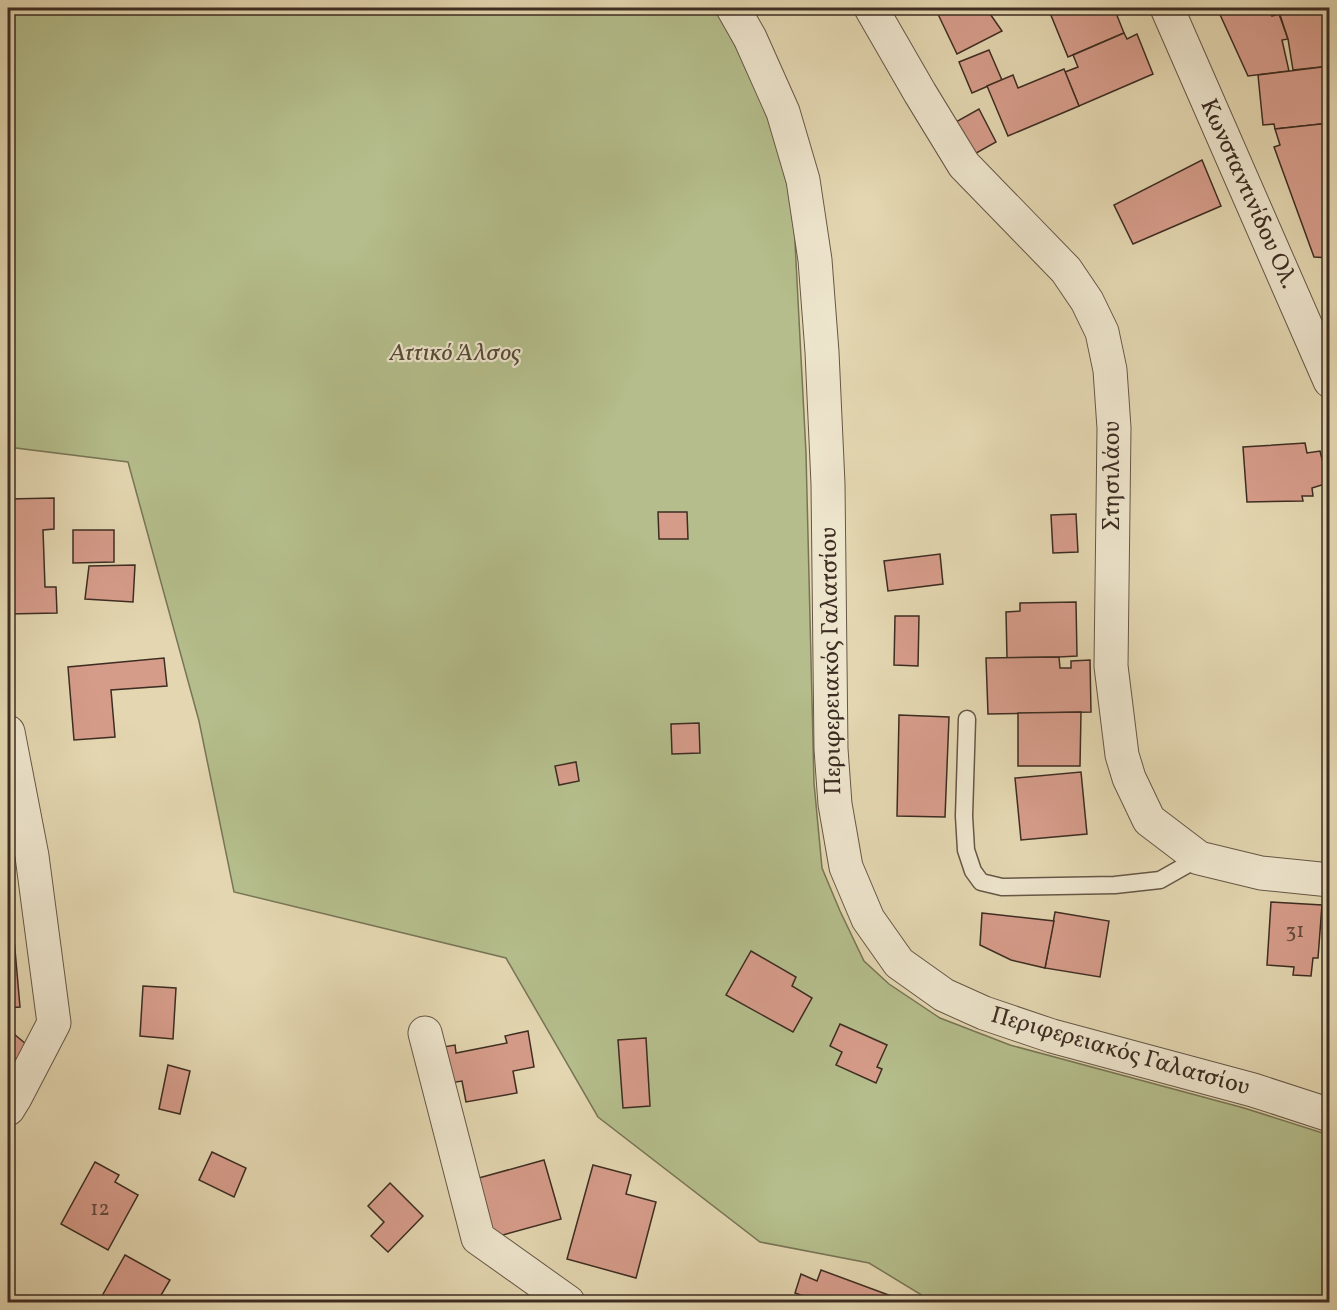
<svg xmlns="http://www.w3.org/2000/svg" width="1337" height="1310" font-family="Vollkorn,serif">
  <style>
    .green { fill: #b4bd8b; stroke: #787556; stroke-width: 1.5 }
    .building { fill: #d69c8a; stroke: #3d2d22; stroke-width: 1.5 }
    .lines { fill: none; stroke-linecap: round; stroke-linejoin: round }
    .service-casing { stroke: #665746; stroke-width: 19 }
    .minor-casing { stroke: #665746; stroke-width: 35 }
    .tertiary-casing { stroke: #665746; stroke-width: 35 }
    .service { stroke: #ede4cc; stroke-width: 16 }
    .minor { stroke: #ede4cc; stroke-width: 33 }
    .tertiary { stroke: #ede4cc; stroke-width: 33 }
    .labels { text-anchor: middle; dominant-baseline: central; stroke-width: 4.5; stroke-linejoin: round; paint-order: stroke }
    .number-label { font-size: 21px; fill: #63493c }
    .street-label { font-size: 24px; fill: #3d2d22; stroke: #ede4cc }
    .park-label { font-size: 24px; font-style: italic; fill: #554a37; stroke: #ede4cc }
  </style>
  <rect width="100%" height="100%" fill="#e3d6b0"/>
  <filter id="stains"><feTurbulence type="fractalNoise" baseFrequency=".00333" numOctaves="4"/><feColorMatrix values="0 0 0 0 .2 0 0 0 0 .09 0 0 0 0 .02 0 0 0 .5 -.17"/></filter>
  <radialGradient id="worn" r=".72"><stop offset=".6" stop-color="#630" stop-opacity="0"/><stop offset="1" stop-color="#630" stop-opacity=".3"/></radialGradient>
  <path class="green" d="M8 8H717L772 111 792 185 806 453 814 783 822 868 840 911 864 961 889 984 940 1018 1010 1045 1244 1108 1329 1135V1302H933L869 1263 760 1242 598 1117 506 958 234 892 199 721 128 462 8 447Z"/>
  <g class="building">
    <path d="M942 8H986L1002 31 957 54 936 10Z"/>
    <path d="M1048 8H1114L1124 33 1068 57Z"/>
    <path d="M1217 8H1270L1272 16 1279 14 1288 39 1282 40 1289 71 1248 76Z"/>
    <path d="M1274 8H1330V66L1293 70 1288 39 1278 9 1274 10Z"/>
    <path d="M1124 33 1127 39 1137 34 1153 74 1079 106 1065 72 1078 67 1073 55Z"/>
    <path d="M989 50 1002 80 972 93 959 62Z"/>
    <path d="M1330 66V123L1275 129 1274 124 1263 125 1258 75Z"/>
    <path d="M1064 69 1079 106 1008 136 987 86 1013 75 1018 88Z"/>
    <path d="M979 109 996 142 971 156 954 123Z"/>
    <path d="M1330 123V258L1314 257 1274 147 1280 145 1275 129Z"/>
    <path d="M1202 160 1221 206 1133 244 1114 205Z"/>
    <path d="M1305 443 1307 453 1320 451 1328 483 1312 488 1313 496H1302L1303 501 1247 502 1243 447Z"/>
    <path d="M54 498V529L43 530 45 587H56L57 613 8 614V499Z"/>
    <path d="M658 512H687L688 539H659Z"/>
    <path d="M1076 514 1078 552 1053 553 1051 515Z"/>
    <path d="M73 530H114V562L73 563Z"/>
    <path d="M940 554 943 584 888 591 884 561Z"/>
    <path d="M135 565 133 602 85 599 89 566Z"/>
    <path d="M1076 602 1077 656 1059 657 1007 658 1006 612 1020 611V603Z"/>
    <path d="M895 616H919L918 666 894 665Z"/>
    <path d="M1059 657 1060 668H1071V661L1090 660 1091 712 988 714 986 658Z"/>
    <path d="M164 658 167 686 111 690 115 737 74 740 68 667Z"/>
    <path d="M1081 712 1080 766H1018V713Z"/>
    <path d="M899 715 949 717 945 817 897 816Z"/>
    <path d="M699 723 700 753 672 754 671 724Z"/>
    <path d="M576 762 579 781 559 785 555 766Z"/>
    <path d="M1081 772 1087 834 1021 840 1015 778Z"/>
    <path d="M1271 902 1322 905 1318 958H1313L1311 976 1293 975 1294 967 1267 965Z"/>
    <path d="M1055 912 1109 921 1100 977 1045 968Z"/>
    <path d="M982 913 1054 921 1045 968 1011 960 980 945Z"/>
    <path d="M8 927H13L20 1007 8 1008Z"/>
    <path d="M751 951 796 977 792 986 812 998 793 1032 726 995Z"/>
    <path d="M143 986 176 988 173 1039 140 1036Z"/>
    <path d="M840 1024 887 1045 877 1067 882 1069 876 1083 836 1065 842 1052 830 1046Z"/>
    <path d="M8 1029 32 1049 15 1070 8 1063Z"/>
    <path d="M528 1031 534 1067 513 1071 517 1093 466 1102 462 1081 450 1083 443 1047 455 1045 456 1053 507 1043 505 1036Z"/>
    <path d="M646 1038 650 1106 623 1108 618 1040Z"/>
    <path d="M168 1065 190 1071 180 1114 159 1109Z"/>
    <path d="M212 1152 246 1168 234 1197 199 1180Z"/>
    <path d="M544 1160 561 1219 492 1238 475 1179Z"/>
    <path d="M95 1162 119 1175 115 1182 138 1195 108 1250 61 1224Z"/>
    <path d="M593 1165 631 1175 626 1194 656 1202 636 1278 567 1259Z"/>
    <path d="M390 1183 423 1216 388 1252 371 1236 384 1222 368 1206Z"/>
    <path d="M125 1255 170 1280 157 1302H113L102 1296Z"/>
    <path d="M821 1270 902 1300 901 1302H820L795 1293 801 1274 817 1281Z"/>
  </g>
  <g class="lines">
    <defs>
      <path id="service" d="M967 719 964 816 966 850 973 871 981 882 1002 887 1115 885 1160 880 1199 858"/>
      <g id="minor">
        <path d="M871 8 920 93 964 165 1066 270 1087 301 1102 332 1110 370 1114 428 1111 666 1122 755 1129 778 1149 820 1199 858 1261 873 1330 880"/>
        <path d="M1167 8 1330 381"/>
        <path d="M8 732 32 856 54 1023 16 1096 8 1109"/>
        <path d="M425 1033 478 1238 568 1302"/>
      </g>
      <path id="tertiary" d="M733 8 750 38 783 112 803 180 815 260 822 352 828 484 831 749 835 804 846 867 868 919 899 963 944 995 984 1013 1052 1036 1253 1090 1330 1115"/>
    </defs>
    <use href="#service" class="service-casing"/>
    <use href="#minor" class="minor-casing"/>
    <use href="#tertiary" class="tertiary-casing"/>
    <use href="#service" class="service"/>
    <use href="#minor" class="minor"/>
    <use href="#tertiary" class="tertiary"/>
  </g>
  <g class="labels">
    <g class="number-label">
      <text x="1295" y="931">31</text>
      <text x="100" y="1209">12</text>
    </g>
    <g class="street-label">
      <text transform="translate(1248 194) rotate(66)">Κωνσταντινίδου Ολ.</text>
      <text transform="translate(1113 476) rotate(-90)">Στησιλάου</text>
      <text transform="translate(832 661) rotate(-91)">Περιφερειακός Γαλατσίου</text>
      <text transform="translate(1120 1052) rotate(16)">Περιφερειακός Γαλατσίου</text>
    </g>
    <g class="park-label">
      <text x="455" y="354">Αττικό Άλσος</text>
    </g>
  </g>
  <rect width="1337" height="1310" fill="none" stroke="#e3d6b0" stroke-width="30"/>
  <rect x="9" y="9" width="1319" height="1292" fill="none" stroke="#3d2d22" stroke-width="3"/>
  <rect x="15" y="15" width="1307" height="1280" fill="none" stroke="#3d2d22" stroke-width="1.5"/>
  <rect width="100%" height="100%" filter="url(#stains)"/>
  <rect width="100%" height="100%" fill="url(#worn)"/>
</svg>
